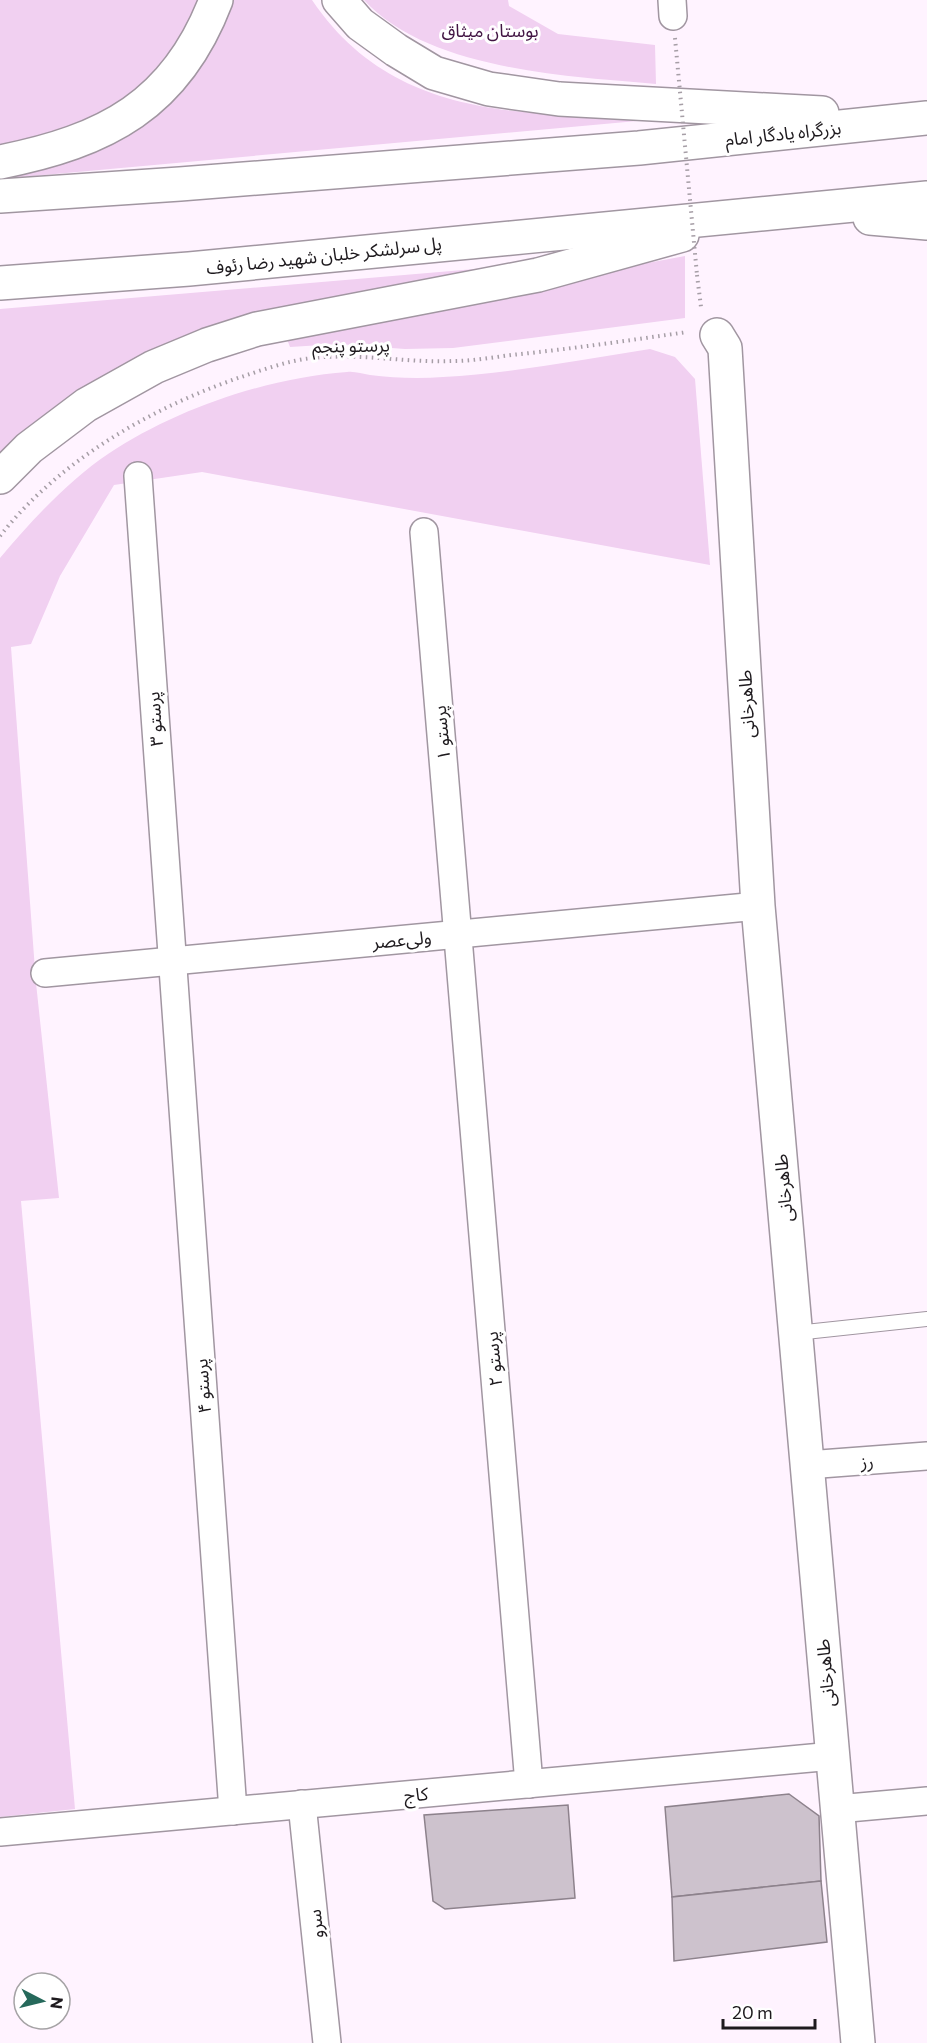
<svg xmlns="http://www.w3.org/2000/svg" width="927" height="2043" font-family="Commissioner,'Noto Sans Arabic',sans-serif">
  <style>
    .green { fill: #f1d0f1 }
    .building { fill: #cdc2cd; stroke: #8d828c; stroke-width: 1.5 }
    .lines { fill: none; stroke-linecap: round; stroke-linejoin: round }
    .service-casing { stroke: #a196a1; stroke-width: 16 }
    .minor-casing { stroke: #a196a1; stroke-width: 30 }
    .tertiary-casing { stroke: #a196a1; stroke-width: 36 }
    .trunk-casing { stroke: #a196a1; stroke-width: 36 }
    .path { stroke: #a69ea6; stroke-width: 4; stroke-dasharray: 1.5 4.5; stroke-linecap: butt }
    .service { stroke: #fff; stroke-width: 14 }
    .minor { stroke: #fff; stroke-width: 27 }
    .tertiary { stroke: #fff; stroke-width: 33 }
    .trunk { stroke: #fff; stroke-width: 33 }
    .path-bridge { stroke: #a69ea6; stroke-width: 4; stroke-dasharray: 1.5 4.5; stroke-linecap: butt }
    .labels { text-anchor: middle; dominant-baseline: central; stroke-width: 6; stroke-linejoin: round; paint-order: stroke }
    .park-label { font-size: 18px; fill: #421543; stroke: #fff }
    .street-label { font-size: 18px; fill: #1e1a1e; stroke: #fff }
  </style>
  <rect width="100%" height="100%" fill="#fff3ff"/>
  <g class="green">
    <path d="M0 0H198L177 44 142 84 100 116 54 134 0 146Z"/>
    <path d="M229 0H312C397 126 535 113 670 118L0 179V175L91 148Z"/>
    <path d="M364 0H508L509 6 558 34 655 45 656 84C567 76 428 70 364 0Z"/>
    <path d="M685 256V318L453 348 405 349 338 344 290 347 284 331Z"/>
    <path d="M535 264 300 309 0 461V309Z"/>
    <path d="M650 349 675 357 695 379 710 565 202 472 114 485 60 576 31 644 11 647 36 983 59 1198 21 1201 75 1809 0 1817V558C30 522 69 480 108 454 176 409 266 378 347 372 355 371 362 374 370 375 393 378 419 379 443 377 512 373 581 360 650 349Z"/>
  </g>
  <g class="building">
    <path d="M789 1794 819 1816 821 1881 672 1897 665 1807Z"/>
    <path d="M568 1805 575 1898 445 1909 433 1901 424 1815Z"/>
    <path d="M821 1881 827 1942 674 1961 672 1897Z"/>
  </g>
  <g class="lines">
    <defs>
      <path id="service" d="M796 1333 927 1319"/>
      <g id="minor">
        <path d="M672 0 673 16"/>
        <path d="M138 476 233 1811"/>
        <path d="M424 532 529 1784"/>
        <path d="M45 973 758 906"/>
        <path d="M807 1465 927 1456"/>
        <path d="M302 1804 327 2043"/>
        <path d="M837 1809 927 1801"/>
        <path d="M0 1832 833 1756"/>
      </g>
      <path id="tertiary" d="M717 335 725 348 758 906 858 2043"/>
      <g id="trunk">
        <path d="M339 0 360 24 396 50 434 73 489 89 559 99 822 113"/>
        <path d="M0 162C106 141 176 105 216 0"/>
        <path d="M0 196 180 184 639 148 927 118"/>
        <path d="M870 218 927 223"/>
        <path d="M0 283 189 269 927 198"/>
        <path d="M0 477 29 448 86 405 154 367 207 345 257 329 538 275 682 235"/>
      </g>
    </defs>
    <use href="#service" class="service-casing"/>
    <use href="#minor" class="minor-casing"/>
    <use href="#tertiary" class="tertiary-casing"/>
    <use href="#trunk" class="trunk-casing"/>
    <g class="path">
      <path d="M697 275 701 307"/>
      <path d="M0 536C60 459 156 405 247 375 268 368 291 360 313 358 360 353 407 363 453 361 476 361 499 356 521 354 577 348 632 340 687 332"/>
    </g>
    <use href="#service" class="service"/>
    <use href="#minor" class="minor"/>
    <use href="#tertiary" class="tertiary"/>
    <use href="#trunk" class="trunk"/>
    <path class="path-bridge" d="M675 38 697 275"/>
  </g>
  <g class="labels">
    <g class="park-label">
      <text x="490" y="30">بوستان میثاق</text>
    </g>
    <g class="street-label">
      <text transform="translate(783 133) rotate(-6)">بزرگراه یادگار امام</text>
      <text transform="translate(324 255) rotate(-6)">پل سرلشکر خلبان شهید رضا رئوف</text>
      <text transform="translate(351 345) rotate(-1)">پرستو پنجم</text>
      <text transform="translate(746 704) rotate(-93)">طاهرخانی</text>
      <text transform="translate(154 719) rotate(-94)">پرستو ۳</text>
      <text transform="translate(441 733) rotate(-95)">پرستو ۱</text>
      <text transform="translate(402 939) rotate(-5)">ولی‌عصر</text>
      <text transform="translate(783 1188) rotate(-95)">طاهرخانی</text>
      <text transform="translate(493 1359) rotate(-95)">پرستو ۲</text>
      <text transform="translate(202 1386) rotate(-94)">پرستو ۴</text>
      <text transform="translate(867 1461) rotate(-4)">رز</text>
      <text transform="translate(825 1673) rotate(-95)">طاهرخانی</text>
      <text transform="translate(416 1794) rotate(-5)">کاج</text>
      <text transform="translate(315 1924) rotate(-96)">سرو</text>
    </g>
  </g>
  <g transform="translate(42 2001) rotate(97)"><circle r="28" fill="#ffffff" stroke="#a5a3a5" stroke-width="1.5"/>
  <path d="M0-4.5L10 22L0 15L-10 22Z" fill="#26695b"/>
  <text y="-9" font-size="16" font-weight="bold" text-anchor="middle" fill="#1e1a1e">N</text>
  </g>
  <path d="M723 2019v9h92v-9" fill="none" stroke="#1e1a1e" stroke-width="3"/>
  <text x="732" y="2019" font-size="18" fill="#1e1a1e" stroke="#ffffff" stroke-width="4.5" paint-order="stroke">20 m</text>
</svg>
